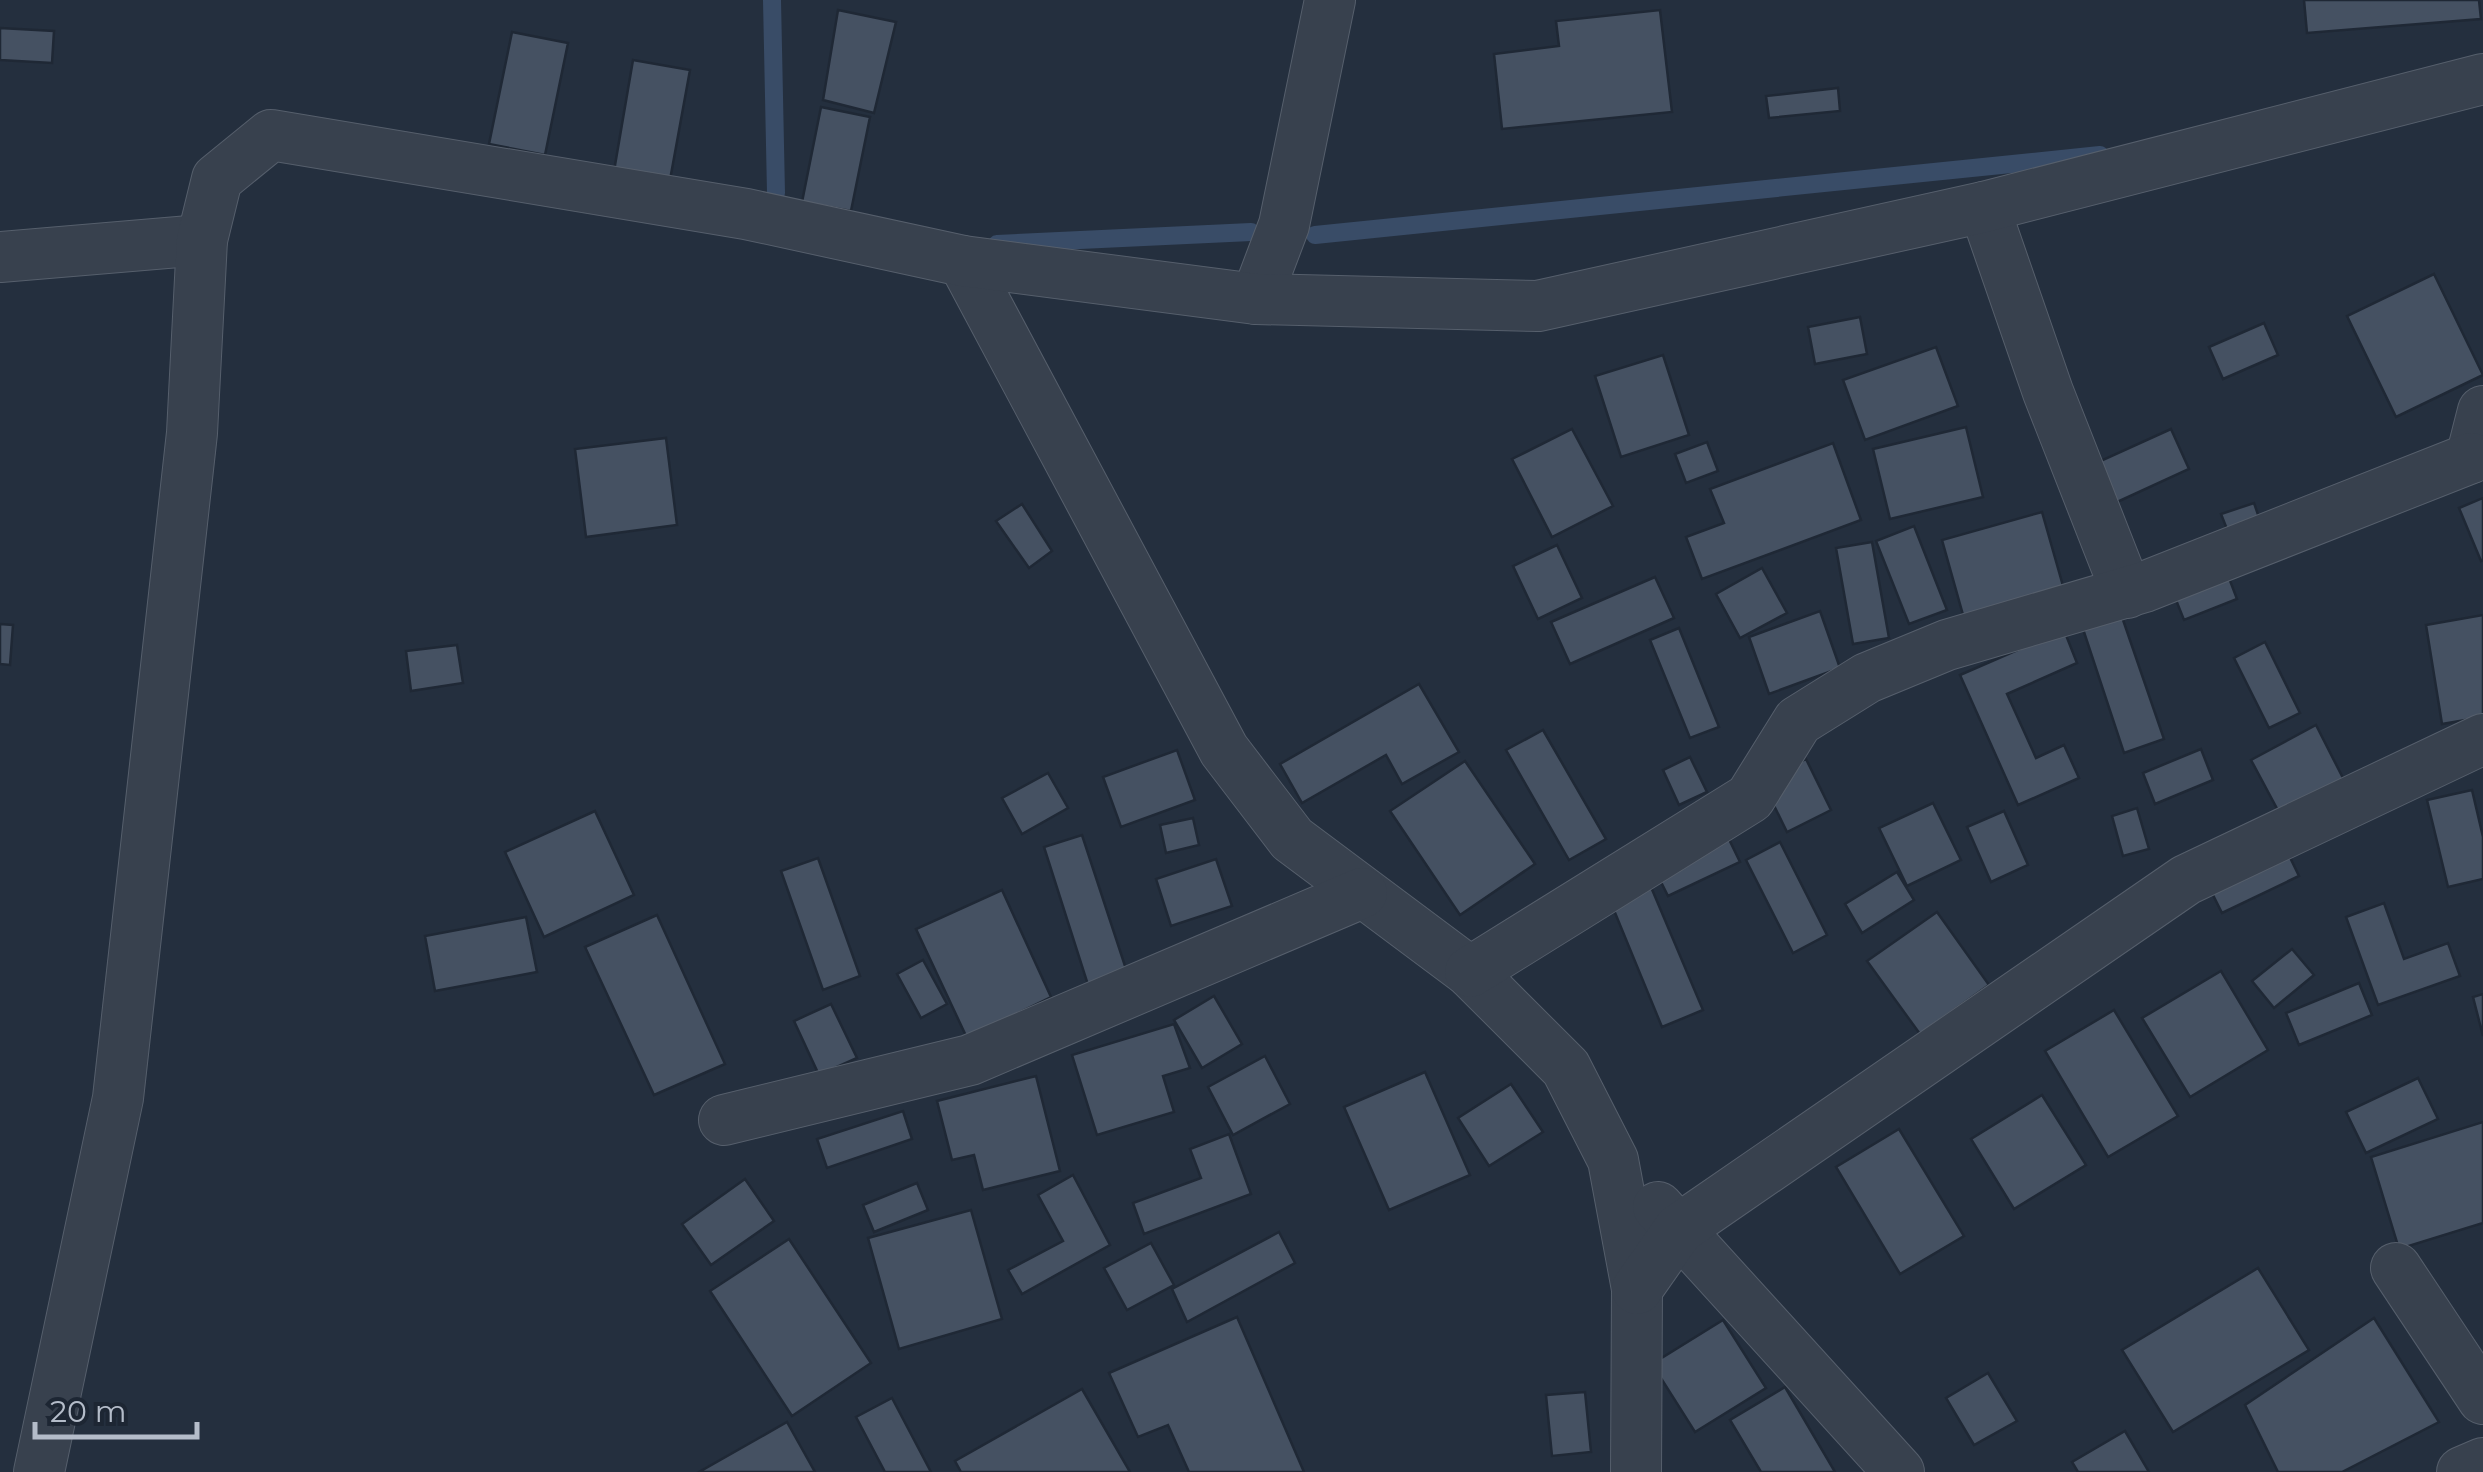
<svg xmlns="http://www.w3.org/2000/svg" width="2483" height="1472" font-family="Montserrat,sans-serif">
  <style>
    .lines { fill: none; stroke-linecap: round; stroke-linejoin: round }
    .stream { stroke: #394c67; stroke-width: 18 }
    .building { fill: #455162; stroke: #1f2835; stroke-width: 2.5 }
    .minor-casing { stroke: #565f6c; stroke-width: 52 }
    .minor { stroke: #38414e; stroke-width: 50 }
  </style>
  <rect width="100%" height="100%" fill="#242f3e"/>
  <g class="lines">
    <g class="stream">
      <path d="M772 0 776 193"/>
      <path d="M1315 235 2100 155"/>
      <path d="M997 244 1251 232"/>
    </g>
  </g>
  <g class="building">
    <path d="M2304 0H2479L2481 19 2307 33Z"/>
    <path d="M838 10 896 22 874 113 823 100Z"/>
    <path d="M1660 10 1672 112 1502 129 1494 54 1559 46 1556 21Z"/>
    <path d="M0 28 54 31 52 63 0 60Z"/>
    <path d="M512 32 568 43 545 155 489 144Z"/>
    <path d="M633 60 690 70 670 180 614 171Z"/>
    <path d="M1838 88 1840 111 1769 118 1766 96Z"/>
    <path d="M821 107 870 117 851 211 802 202Z"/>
    <path d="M2434 274 2483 375 2396 417 2347 316Z"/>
    <path d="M1860 317 1867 354 1815 364 1808 327Z"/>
    <path d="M2264 323 2278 355 2223 379 2209 347Z"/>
    <path d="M1936 347 1958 406 1865 440 1843 380Z"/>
    <path d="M1663 355 1689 435 1621 457 1595 376Z"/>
    <path d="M1966 427 1983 497 1890 519 1873 449Z"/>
    <path d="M1572 429 1613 506 1552 537 1512 459Z"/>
    <path d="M2171 429 2189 469 2115 503 2096 463Z"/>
    <path d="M666 438 677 525 586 537 575 449Z"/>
    <path d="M1707 442 1718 471 1686 483 1675 454Z"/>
    <path d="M1833 443 1861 520 1702 579 1686 537 1724 523 1710 489Z"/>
    <path d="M2483 498V560L2481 561 2459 508Z"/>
    <path d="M2254 503 2265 535 2234 547 2221 514Z"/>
    <path d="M1022 504 1052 551 1029 568 996 521Z"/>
    <path d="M2042 512 2065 593 1965 622 1942 540Z"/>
    <path d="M1914 526 1947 610 1909 624 1876 541Z"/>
    <path d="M1872 542 1889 638 1853 644 1836 548Z"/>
    <path d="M1557 545 1582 598 1538 619 1513 566Z"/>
    <path d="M1762 568 1787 613 1740 638 1716 594Z"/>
    <path d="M2226 570 2237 599 2184 620 2172 590Z"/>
    <path d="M1655 577 1674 618 1570 664 1551 622Z"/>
    <path d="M1820 611 1840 668 1769 694 1749 637Z"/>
    <path d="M2121 614 2164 739 2124 753 2082 626Z"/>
    <path d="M2483 615V717L2442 724 2426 625Z"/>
    <path d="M0 624 13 625 10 665 0 664Z"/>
    <path d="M1679 628 1719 727 1690 738 1650 640Z"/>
    <path d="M2064 630 2077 663 2007 694 2036 758 2064 745 2079 778 2018 805 1960 675Z"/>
    <path d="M2265 642 2300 713 2269 728 2234 658Z"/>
    <path d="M457 645 463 683 411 691 406 651Z"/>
    <path d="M1419 684 1459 752 1402 784 1386 755 1302 803 1280 764Z"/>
    <path d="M2316 725 2345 782 2281 816 2251 760Z"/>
    <path d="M1543 730 1606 839 1569 860 1506 750Z"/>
    <path d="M2201 749 2213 780 2155 804 2143 773Z"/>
    <path d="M1177 750 1195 800 1121 827 1103 777Z"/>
    <path d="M1690 757 1707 792 1679 805 1663 770Z"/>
    <path d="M1806 759 1831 810 1787 832 1762 781Z"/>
    <path d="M1465 761 1535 864 1460 915 1390 811Z"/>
    <path d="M1048 773 1068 808 1022 834 1002 798Z"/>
    <path d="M2472 790 2483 837V879L2448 887 2427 800Z"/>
    <path d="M1933 803 1961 860 1907 886 1879 828Z"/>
    <path d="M2137 808 2149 849 2123 856 2112 816Z"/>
    <path d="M595 811 634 895 544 937 505 852Z"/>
    <path d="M2004 811 2028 865 1991 882 1967 827Z"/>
    <path d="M1193 818 1199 845 1166 853 1160 825Z"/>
    <path d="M1725 831 1740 862 1668 896 1653 866Z"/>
    <path d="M1082 835 1127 972 1088 985 1044 847Z"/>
    <path d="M1780 842 1827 935 1793 953 1746 860Z"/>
    <path d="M2284 845 2299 876 2222 913 2206 881Z"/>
    <path d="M818 858 860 976 823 990 781 871Z"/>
    <path d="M1216 859 1232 906 1171 926 1156 879Z"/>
    <path d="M1897 872 1914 900 1862 933 1845 904Z"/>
    <path d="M1651 887 1703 1010 1662 1027 1611 903Z"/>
    <path d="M1002 890 1051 997 967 1038 916 929Z"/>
    <path d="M2384 903 2404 959 2448 943 2460 976 2378 1005 2346 917Z"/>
    <path d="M1937 912 1989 985 1920 1034 1867 961Z"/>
    <path d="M657 915 725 1064 654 1095 585 947Z"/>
    <path d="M526 917 537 972 435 991 425 936Z"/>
    <path d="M2292 949 2314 975 2274 1008 2252 981Z"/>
    <path d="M923 960 947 1004 921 1018 897 974Z"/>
    <path d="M2221 971 2268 1050 2190 1097 2142 1018Z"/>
    <path d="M2359 983 2372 1015 2299 1045 2286 1013Z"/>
    <path d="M2483 994V1036L2473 997Z"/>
    <path d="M1214 996 1242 1044 1202 1068 1174 1020Z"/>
    <path d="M831 1004 857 1058 819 1075 794 1021Z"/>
    <path d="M2114 1010 2178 1116 2108 1157 2045 1051Z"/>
    <path d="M1174 1024 1190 1068 1163 1076 1174 1112 1097 1135 1072 1055Z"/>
    <path d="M1265 1056 1290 1104 1233 1135 1208 1087Z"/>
    <path d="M1425 1072 1470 1175 1389 1210 1344 1107Z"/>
    <path d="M1036 1076 1060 1171 983 1190 974 1155 952 1160 937 1101Z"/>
    <path d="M2418 1078 2438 1119 2366 1153 2346 1112Z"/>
    <path d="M1511 1084 1543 1132 1489 1166 1458 1118Z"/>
    <path d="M2042 1095 2086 1165 2014 1209 1971 1139Z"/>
    <path d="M903 1111 912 1139 827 1168 817 1139Z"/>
    <path d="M2483 1122V1223L2399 1249 2371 1157Z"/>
    <path d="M1899 1129 1964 1236 1900 1274 1836 1167Z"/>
    <path d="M1229 1134 1251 1194 1144 1234 1133 1203 1201 1178 1190 1149Z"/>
    <path d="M1073 1175 1110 1245 1022 1294 1008 1270 1063 1241 1038 1195Z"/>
    <path d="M745 1179 774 1221 711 1265 682 1224Z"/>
    <path d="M917 1183 928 1210 874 1232 863 1205Z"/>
    <path d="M971 1210 1002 1319 899 1349 868 1238Z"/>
    <path d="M1279 1232 1295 1263 1187 1322 1172 1289Z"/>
    <path d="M789 1239 871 1363 792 1416 710 1291Z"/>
    <path d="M1151 1243 1174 1285 1127 1310 1104 1268Z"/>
    <path d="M2258 1268 2309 1350 2173 1432 2122 1350Z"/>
    <path d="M1237 1317 1304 1472H1189L1168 1425 1138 1437 1109 1373Z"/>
    <path d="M2374 1318 2439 1422 2342 1472H2278L2245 1405Z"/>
    <path d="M1723 1320 1766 1388 1695 1432 1652 1364Z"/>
    <path d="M1988 1373 2017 1421 1974 1445 1946 1398Z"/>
    <path d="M1785 1387 1835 1472H1761L1730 1420Z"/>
    <path d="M1082 1389 1130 1472H961L955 1461Z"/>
    <path d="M1585 1392 1591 1452 1552 1456 1546 1395Z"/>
    <path d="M892 1398 931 1472H885L856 1417Z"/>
    <path d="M787 1422 815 1472H699Z"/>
    <path d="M2125 1431 2149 1472H2078L2072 1462Z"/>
  </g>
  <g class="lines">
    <defs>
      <g id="minor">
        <path d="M1984 207 2048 392 2127 593"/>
        <path d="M0 257 202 240"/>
        <path d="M963 261 1224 750 1292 839 1470 972 1566 1068 1613 1160 1637 1289 1636 1472"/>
        <path d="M1256 299 1284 225 1330 0"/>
        <path d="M2471 458 2483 411"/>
        <path d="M1470 972 1750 798 1798 721 1867 678 1947 645 2144 587 2471 458"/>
        <path d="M724 1120 970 1060 1362 893"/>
        <path d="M1658 1207 1899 1472"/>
        <path d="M2396 1268 2483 1399"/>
        <path d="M1637 1289 1679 1229 2186 880 2483 739"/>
        <path d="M39 1472 118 1098 192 433 202 240 217 179 271 135 746 214 963 261 1256 299 1538 306 1984 207 2483 79"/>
        <path d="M2462 1472 2483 1463"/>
      </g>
    </defs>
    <use href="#minor" class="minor-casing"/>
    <use href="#minor" class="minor"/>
  </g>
  <path d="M35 1422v15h162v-15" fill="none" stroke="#b4bcc9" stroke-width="5"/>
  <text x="50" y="1422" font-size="30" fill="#b4bcc9" stroke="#1d2633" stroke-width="8" paint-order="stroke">20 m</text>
</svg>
